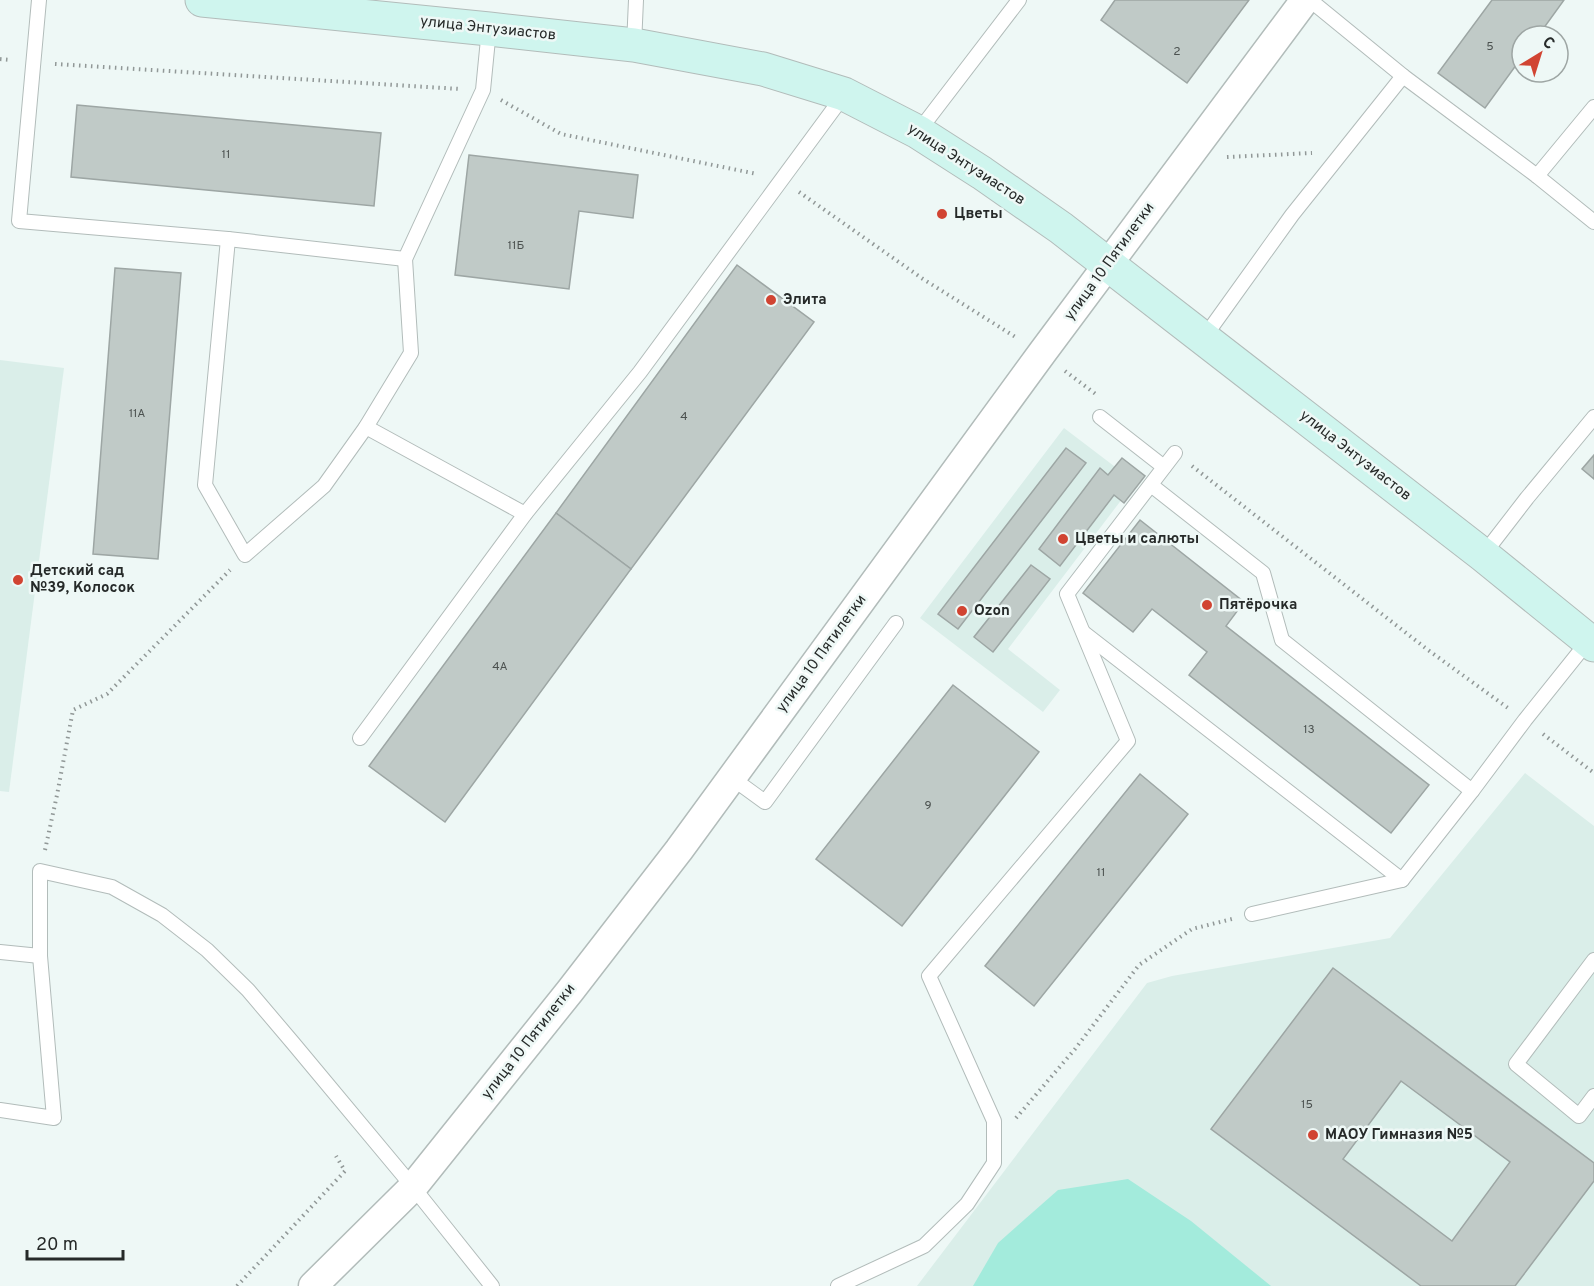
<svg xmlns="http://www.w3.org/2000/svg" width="1594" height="1286" font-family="Overpass,sans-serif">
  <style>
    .built { fill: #daeee9 }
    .green { fill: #a3ebdc }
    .building { fill: #c0cac7; stroke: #9da6a4; stroke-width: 1.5; fill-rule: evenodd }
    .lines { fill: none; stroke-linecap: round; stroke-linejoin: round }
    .lane-casing { stroke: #b2bcba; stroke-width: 16 }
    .street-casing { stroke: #b2bcba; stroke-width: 31 }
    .secondary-casing { stroke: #b2bcba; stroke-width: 35 }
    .path { stroke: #919897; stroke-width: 4; stroke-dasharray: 1.5 4.5; stroke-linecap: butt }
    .lane { stroke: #fff; stroke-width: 14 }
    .street { stroke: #fff; stroke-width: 28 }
    .secondary { stroke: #cff5ee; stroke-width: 33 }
    .poi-dot { fill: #d14432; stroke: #eef8f6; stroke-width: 2 }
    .labels { text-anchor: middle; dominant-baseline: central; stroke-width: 5; stroke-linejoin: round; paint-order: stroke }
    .number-label { font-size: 12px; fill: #4c5250 }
    .street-label { font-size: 15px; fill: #262a29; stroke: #eef8f6 }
    .poi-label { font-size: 15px; font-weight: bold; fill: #262a29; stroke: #eef8f6; text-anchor: start }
  </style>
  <rect width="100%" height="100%" fill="#eef8f6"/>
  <g class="built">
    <path d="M0 360 64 368 9 792 0 791Z"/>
    <path d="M1064 428 1135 482 1008 649 1060 690 1043 712 920 618Z"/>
    <path d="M1525 773 1594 826V1286H917L1147 983 1172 976 1390 938Z"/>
  </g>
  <path class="green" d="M1128 1179 1191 1221 1271 1286H973L998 1243 1058 1190Z"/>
  <g class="building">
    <path d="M1115 0H1249L1187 83 1101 20Z"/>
    <path d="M1492 0H1564L1538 36H1522V57L1485 108 1438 73Z"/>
    <path d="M77 105 381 133 374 206 71 177Z"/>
    <path d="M469 155 638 175 633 218 579 211 569 289 455 275Z"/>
    <path d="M737 265 814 322 631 569 556 513Z"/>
    <path d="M115 268 181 273 158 559 93 554Z"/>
    <path d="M1066 448 1086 463 958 629 938 614Z"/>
    <path d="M1594 455V479L1582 469Z"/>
    <path d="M1122 458 1145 476 1124 503 1114 495 1060 566 1039 549 1100 468 1108 475Z"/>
    <path d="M556 513 631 569 445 822 369 766Z"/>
    <path d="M1140 520 1244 602 1226 626 1429 785 1391 833 1189 675 1207 652 1152 609 1133 632 1083 593Z"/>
    <path d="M1031 565 1050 579 993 652 974 637Z"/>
    <path d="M953 685 1039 752 902 926 816 859Z"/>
    <path d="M1140 774 1188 814 1034 1006 985 966Z"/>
    <path d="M1333 968 1594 1163V1181L1515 1286H1421L1211 1129ZM1401 1081 1510 1162 1452 1241 1343 1159Z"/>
  </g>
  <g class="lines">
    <defs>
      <g id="lane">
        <path d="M39 0 19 221 228 239 405 259 483 90 489 29"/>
        <path d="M1310 0 1403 76"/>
        <path d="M634 45 636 0"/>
        <path d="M1594 107 1537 176 1594 222"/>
        <path d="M918 132 1019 0"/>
        <path d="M228 239 205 485 245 555 324 486 366 427 411 353 405 259"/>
        <path d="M1203 339 1292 215 1403 76 1537 176"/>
        <path d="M1100 417 1164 467"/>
        <path d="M366 427 525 514"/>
        <path d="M1151 485 1263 573 1282 640 1472 791 1525 720 1589 640"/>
        <path d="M1483 555 1527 498 1594 417"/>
        <path d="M1084 633 1402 880"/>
        <path d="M360 738 525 514 640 372 844 95"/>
        <path d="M732 778 765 802 896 623"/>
        <path d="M1252 914 1402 880 1472 791"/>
        <path d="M0 952 40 956"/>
        <path d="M1594 960 1516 1064 1579 1116 1594 1096"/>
        <path d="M0 1110 54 1118 40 956V871L112 887 162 915 207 950 248 990 293 1043 413 1187 492 1286"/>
        <path d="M838 1286 924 1246 967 1204 994 1163V1121L929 976 1128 741 1067 594 1175 453"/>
      </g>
      <path id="street" d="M313 1286 413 1187 570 991 679 850 1042 353 1305 0"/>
      <path id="secondary" d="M202 0 489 29 634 45 763 69 844 94 918 132 982 173 1061 228 1483 555 1594 645"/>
    </defs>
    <use href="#lane" class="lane-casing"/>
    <use href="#street" class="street-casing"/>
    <use href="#secondary" class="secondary-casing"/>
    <g class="path">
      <path d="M0 59 11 60"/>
      <path d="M55 64 460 89"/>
      <path d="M501 100 561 134 757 174"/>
      <path d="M1227 157 1312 153"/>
      <path d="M799 192 923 279 1017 338"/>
      <path d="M1065 371 1097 395"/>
      <path d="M1192 466 1428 650 1508 708"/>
      <path d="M1543 734 1594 773"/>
      <path d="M45 850 57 795 73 710 107 694 230 570"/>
      <path d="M1016 1118 1075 1049 1139 965 1192 929 1232 919"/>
      <path d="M237 1286 345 1171 336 1156"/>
    </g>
    <use href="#lane" class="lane"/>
    <use href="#street" class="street"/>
    <use href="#secondary" class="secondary"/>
  </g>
  <g class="poi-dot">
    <circle cx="942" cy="214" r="6"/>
    <circle cx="771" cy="300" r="6"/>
    <circle cx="1063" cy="539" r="6"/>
    <circle cx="18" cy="580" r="6"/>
    <circle cx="1207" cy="605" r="6"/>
    <circle cx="962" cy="611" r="6"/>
    <circle cx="1313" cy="1135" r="6"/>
  </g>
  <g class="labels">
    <g class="number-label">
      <text x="1490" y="47">5</text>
      <text x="1177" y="52">2</text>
      <text x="226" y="155">11</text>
      <text x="516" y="246">11Б</text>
      <text x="137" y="414">11А</text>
      <text x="684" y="417">4</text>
      <text x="500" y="667">4А</text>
      <text x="1309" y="730">13</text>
      <text x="928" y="806">9</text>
      <text x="1101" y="873">11</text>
      <text x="1307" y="1105">15</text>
    </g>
    <g class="street-label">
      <text transform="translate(488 29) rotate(6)">улица Энтузиастов</text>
      <text transform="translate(966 165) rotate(33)">улица Энтузиастов</text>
      <text transform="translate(1110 262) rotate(-54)">улица 10 Пятилетки</text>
      <text transform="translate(1355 456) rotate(38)">улица Энтузиастов</text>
      <text transform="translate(822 654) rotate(-54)">улица 10 Пятилетки</text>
      <text transform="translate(529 1042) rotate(-52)">улица 10 Пятилетки</text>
    </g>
    <g class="poi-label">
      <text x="954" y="214">Цветы</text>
      <text x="783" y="300">Элита</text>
      <text x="1075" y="539">Цветы и салюты</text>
      <text x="30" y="571">Детский сад<tspan x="30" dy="17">№39, Колосок</tspan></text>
      <text x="1219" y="605">Пятёрочка</text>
      <text x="974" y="611">Ozon</text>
      <text x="1325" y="1135">МАОУ Гимназия №5</text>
    </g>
  </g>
  <g transform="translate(1540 54) rotate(38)"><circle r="28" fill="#eef8f6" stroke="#9ea6a4" stroke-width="1.5"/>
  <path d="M0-4.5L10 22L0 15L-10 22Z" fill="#d14432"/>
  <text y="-9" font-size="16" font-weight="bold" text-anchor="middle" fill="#262a29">С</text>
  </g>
  <path d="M27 1250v9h96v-9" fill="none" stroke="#262a29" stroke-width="3"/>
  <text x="36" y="1250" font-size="18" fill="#262a29" stroke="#eef8f6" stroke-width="4.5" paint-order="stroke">20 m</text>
</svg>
